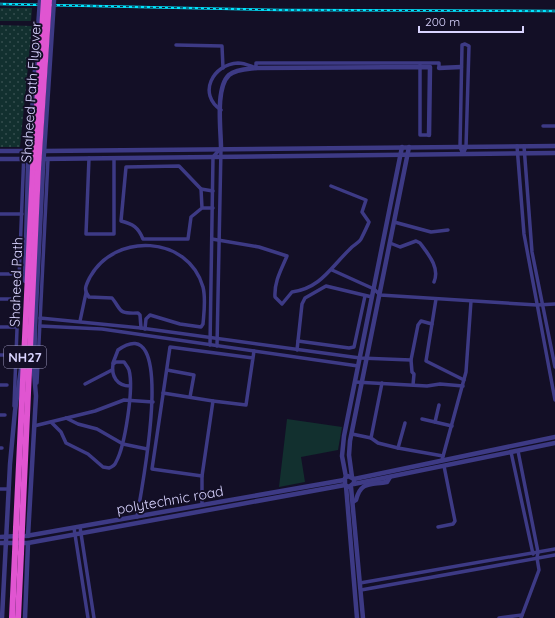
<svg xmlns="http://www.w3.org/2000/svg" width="555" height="618" font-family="Quicksand,sans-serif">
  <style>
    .grass { fill: url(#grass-dots) }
    .green { fill: #12302f }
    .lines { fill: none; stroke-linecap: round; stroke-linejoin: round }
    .minor { stroke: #3d3a85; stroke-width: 3.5 }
    .tertiary { stroke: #3d3a85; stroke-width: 4.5 }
    .trunk { stroke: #e055d1; stroke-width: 6 }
    .rail-casing { stroke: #00e5ff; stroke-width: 2.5 }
    .rail { stroke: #130f26; stroke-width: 1; stroke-dasharray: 3; stroke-linecap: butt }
    .tertiary-bridge { stroke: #3d3a85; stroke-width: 4.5 }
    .trunk-bridge { stroke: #e055d1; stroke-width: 6 }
    .labels { text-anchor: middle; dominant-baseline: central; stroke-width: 4; stroke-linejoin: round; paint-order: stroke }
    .shield { fill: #130f26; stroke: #9e99be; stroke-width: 1 }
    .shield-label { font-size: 13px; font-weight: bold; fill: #d9d4ff }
    .street-label { font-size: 14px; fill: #d9d4ff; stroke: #130f26 }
  </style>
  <defs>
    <pattern id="grass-dots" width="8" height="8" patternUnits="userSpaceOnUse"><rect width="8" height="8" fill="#12302f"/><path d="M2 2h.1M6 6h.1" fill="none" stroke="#344d4e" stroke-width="1.8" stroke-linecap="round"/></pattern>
  </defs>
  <rect width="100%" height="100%" fill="#130f26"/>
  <g class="grass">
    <path d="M0 8H32L31 21H0Z"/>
    <path d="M0 25 32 26 20 147H0Z"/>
  </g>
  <path class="green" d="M287 419 342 427 338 450 301 457 305 482 279 487Z"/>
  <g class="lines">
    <g class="minor">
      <path d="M465 44 469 46 466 147 463 154 460 147 462 45Z"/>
      <path d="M176 45 222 46 223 68"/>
      <path d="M420 65V135H429"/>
      <path d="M221 110C197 94 213 64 238 63 245 63 250 66 256 68V63H439V68"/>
      <path d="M543 126H555"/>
      <path d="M517 146 524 234 555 400"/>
      <path d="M524 146 532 252 555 367"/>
      <path d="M89 158 86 234H114V158"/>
      <path d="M201 189 213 191"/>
      <path d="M202 208 201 189 179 166 126 167 121 221C133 224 138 227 143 239H188L191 217 202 208H213"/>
      <path d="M0 214H22"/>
      <path d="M394 222 431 232 448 230"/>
      <path d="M212 239 259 247 287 256C281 270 274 282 275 297L282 304 292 292C321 288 331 267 350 249 353 245 359 243 361 239 364 233 367 227 369 222L362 212 366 200 331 186"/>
      <path d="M390 243 400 247 416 241 420 243C429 255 440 268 434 282"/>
      <path d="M332 270 374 289 380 295 537 305 555 304"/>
      <path d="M0 274H19"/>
      <path d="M0 299H18"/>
      <path d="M436 299 426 361 464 380"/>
      <path d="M40 318 141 328 360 358 411 360"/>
      <path d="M80 321 86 293"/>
      <path d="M40 326 102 329 358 366"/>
      <path d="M0 327H17"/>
      <path d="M141 328 140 315 138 313C117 314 122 310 112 298L89 297C83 290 86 285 90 277 115 232 188 235 203 287 206 299 204 312 203 324L201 327 180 324 150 315 146 319 145 329"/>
      <path d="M298 341 349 348 354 347 365 296"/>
      <path d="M210 345 213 157 220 149"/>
      <path d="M217 346 221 148"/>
      <path d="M297 350 302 304 305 298 326 286 372 297"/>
      <path d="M0 355H9"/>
      <path d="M253 358 170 347 152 469 202 476 213 401 246 405 254 351"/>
      <path d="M113 363 118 350C179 306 140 497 137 517"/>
      <path d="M167 370 194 375 190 397"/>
      <path d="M355 382 427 386 440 384 463 386"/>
      <path d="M37 383 48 159"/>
      <path d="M85 384 112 370"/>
      <path d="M0 385H7"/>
      <path d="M413 385 414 374 412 372 411 360 418 325 421 321 432 324"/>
      <path d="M163 393 213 401"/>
      <path d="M14 406 24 151"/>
      <path d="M0 415H5"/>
      <path d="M66 418 78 424 97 429 123 444 147 449"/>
      <path d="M422 419 452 426"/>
      <path d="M51 422 61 432 66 443 88 454 103 467 109 468C112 467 115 465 116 462 125 446 134 388 129 370 128 367 126 365 124 362H116L113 364C111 376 117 386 130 386"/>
      <path d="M435 422 439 405"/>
      <path d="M405 423 398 448 443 456"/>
      <path d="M34 426 95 411 124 400 153 402"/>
      <path d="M352 434 371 438 382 383"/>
      <path d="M371 438 378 443 398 448"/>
      <path d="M0 448H2"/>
      <path d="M518 451 538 552 537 558 539 570 521 618"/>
      <path d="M511 452 533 554"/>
      <path d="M442 460 466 372 471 301"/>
      <path d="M0 489H9"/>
      <path d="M202 505V476"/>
      <path d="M80 527 94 618"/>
      <path d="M438 527 453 524 455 521 444 466"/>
      <path d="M74 528 88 618"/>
      <path d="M360 583 555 549"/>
      <path d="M361 590 555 555"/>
      <path d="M499 618 522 615"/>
    </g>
    <g class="tertiary">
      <path d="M439 68 461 67"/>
      <path d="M221 148C221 130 215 88 229 75 236 69 248 69 256 68"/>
      <path d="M0 151H32"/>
      <path d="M42 151 555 146"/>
      <path d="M0 159H31"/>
      <path d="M41 159 555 153"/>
      <path d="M25 281 28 167"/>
      <path d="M346 477 342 456 344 436 402 147"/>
      <path d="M352 477 349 455 350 441 409 147"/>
      <path d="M354 479 555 437"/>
      <path d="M354 484 555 443"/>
      <path d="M346 486 357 618"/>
      <path d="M351 487 363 618"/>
      <path d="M353 502 356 500C361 481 370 485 387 482L390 477"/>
      <path d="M26 536 344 480"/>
      <path d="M28 536 36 396 34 372 35 327 43 168"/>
      <path d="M0 537 18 536"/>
      <path d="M0 543H28L345 485 349 487 354 483V479L348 476 345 478V485"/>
      <path d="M2 618 10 464 15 411 21 369"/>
      <path d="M25 618 28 543"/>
    </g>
    <g class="trunk">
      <path d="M16 528 33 168"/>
      <path d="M22 528 38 168"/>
      <path d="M12 618 15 553"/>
      <path d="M18 618 21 553"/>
    </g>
    <defs>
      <path id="rail" d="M0 4 280 10 555 11"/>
    </defs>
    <use href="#rail" class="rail-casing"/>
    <use href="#rail" class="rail"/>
    <g class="tertiary-bridge">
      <path d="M256 68 430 67 429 135"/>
      <path d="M28 167 40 0"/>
      <path d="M43 168 54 0"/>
    </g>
    <g class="trunk-bridge">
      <path d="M33 168 44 0"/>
      <path d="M38 168 49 0"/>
      <path d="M15 553 16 528"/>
      <path d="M21 553 22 528"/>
    </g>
  </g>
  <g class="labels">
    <rect class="shield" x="4" y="346" width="42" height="22" rx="3"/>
    <g class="shield-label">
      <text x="25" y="357">NH27</text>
    </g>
    <g class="street-label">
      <text transform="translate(31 92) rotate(-86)">Shaheed Path Flyover</text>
      <text transform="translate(16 282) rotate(-88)">Shaheed Path</text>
      <text transform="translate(170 500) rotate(-10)">polytechnic road</text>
    </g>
  </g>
  <path d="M419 26v6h104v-6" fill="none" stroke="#d9d4ff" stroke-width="2"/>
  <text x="425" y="26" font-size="12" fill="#d9d4ff" stroke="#130f26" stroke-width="3" paint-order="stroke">200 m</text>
</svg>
